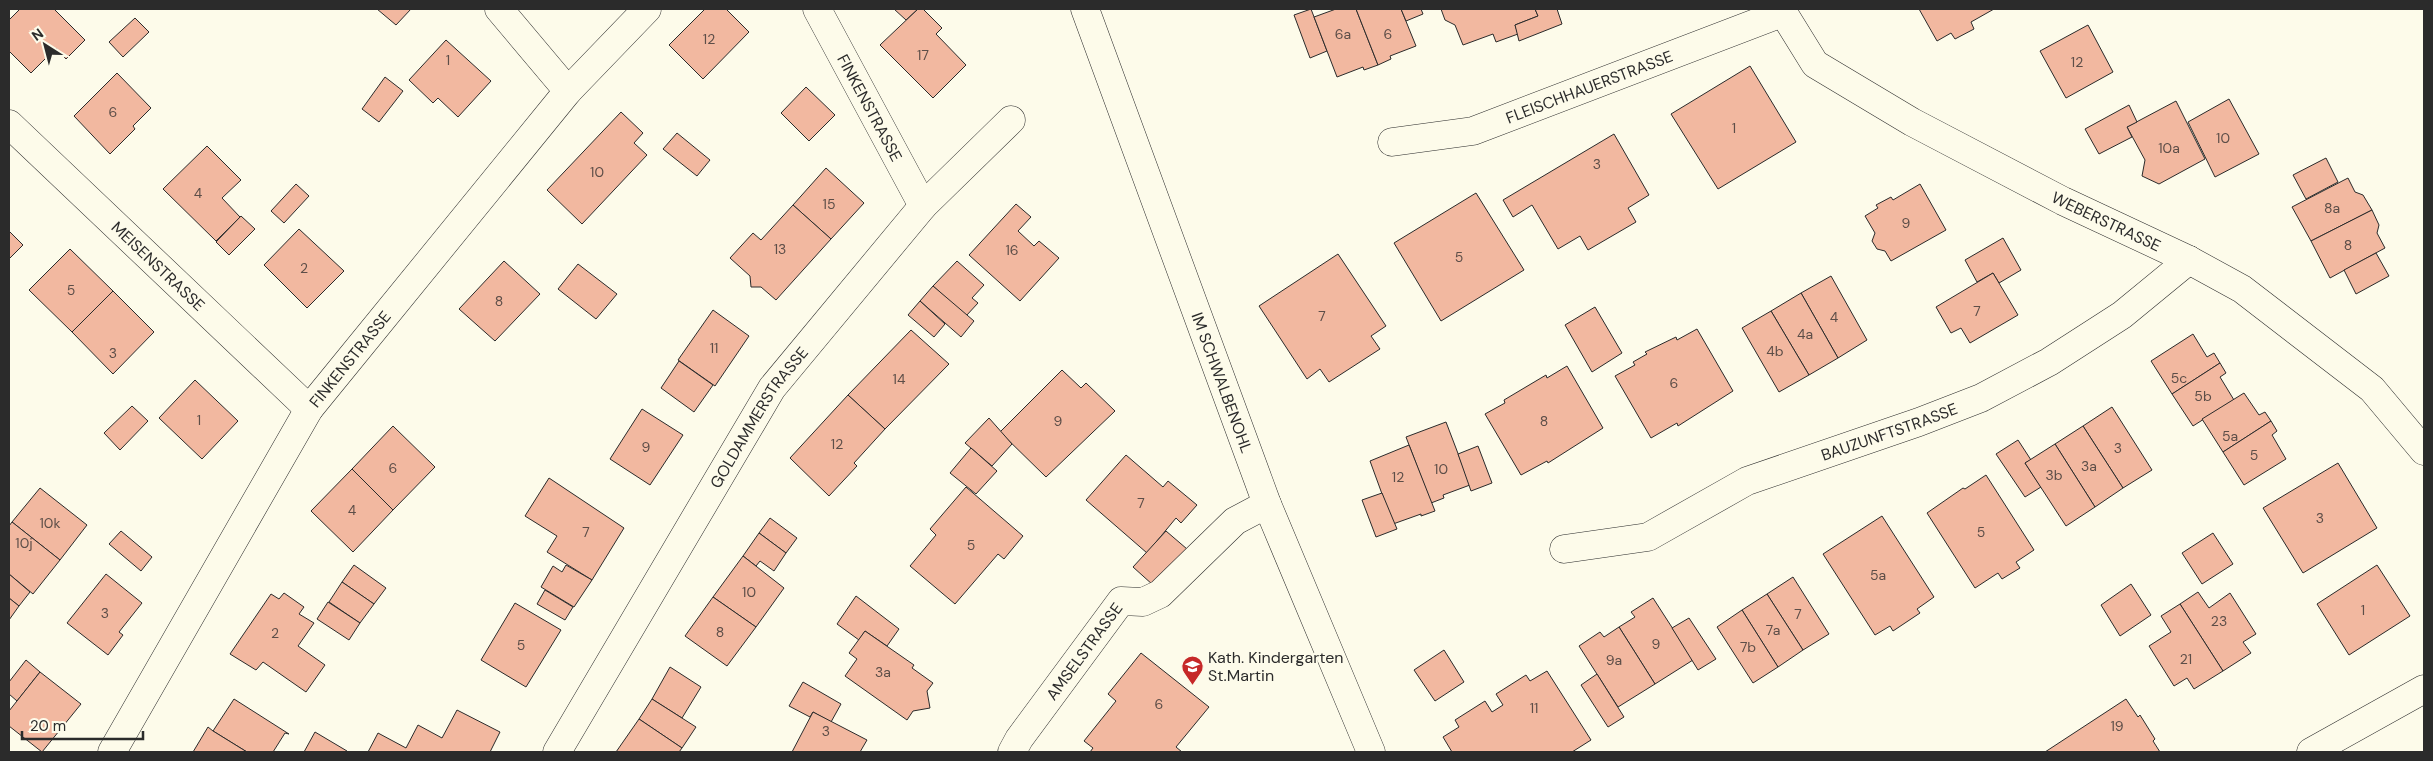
<svg xmlns="http://www.w3.org/2000/svg" width="2433" height="761" font-family="'DM Sans',sans-serif">
  <style>
    .building { fill: #f2b8a0; stroke: #2b2b2b }
    .lines { fill: none; stroke-linecap: round; stroke-linejoin: round }
    .minor-casing { stroke: #2b2b2b; stroke-width: 29 }
    .minor { stroke: #fdfbea; stroke-width: 28 }
    .labels { text-anchor: middle; dominant-baseline: central; stroke-width: 4; stroke-linejoin: round; paint-order: stroke }
    .number-label { font-size: 14px; fill: #5d4e48 }
    .street-label { font-size: 16px; fill: #2b2b2b; stroke: #fdfbea }
    .poi-label { font-size: 16px; fill: #2b2b2b; stroke: #fdfbea; text-anchor: start }
  </style>
  <rect width="100%" height="100%" fill="#fdfbea"/>
  <g class="building">
    <path d="M20 9H54L85 40 66 59 56 48 31 73 9 51V20Z"/>
    <path d="M377 9H411L396 25Z"/>
    <path d="M705 9H726L749 32 703 79 669 45Z"/>
    <path d="M894 9H918L906 20Z"/>
    <path d="M918 9H923L942 28 936 34 966 65 933 98 880 45Z"/>
    <path d="M1311 9 1327 51 1310 58 1294 15Z"/>
    <path d="M1336 9H1356L1378 65 1364 70 1363 67 1337 77 1314 17Z"/>
    <path d="M1356 9H1401L1416 46 1390 56 1391 59 1378 65Z"/>
    <path d="M1401 9H1421L1423 14 1406 21Z"/>
    <path d="M1441 9H1535L1538 16 1515 25 1518 34 1496 42 1493 34 1463 45 1455 25 1445 20Z"/>
    <path d="M1535 9H1557L1562 24 1519 41 1515 25 1538 16Z"/>
    <path d="M1919 9H1994L1971 22 1974 29 1955 39 1951 33 1937 41Z"/>
    <path d="M135 18 149 32 123 57 109 42Z"/>
    <path d="M2088 25 2113 72 2066 98 2040 51Z"/>
    <path d="M446 40 491 81 458 117 438 98 433 103 409 80Z"/>
    <path d="M1750 66 1796 142 1718 189 1671 114Z"/>
    <path d="M117 73 151 108 133 126 135 129 110 154 74 116Z"/>
    <path d="M385 77 403 91 379 122 362 109Z"/>
    <path d="M806 87 835 115 809 141 781 113Z"/>
    <path d="M2229 99 2259 154 2215 177 2188 122Z"/>
    <path d="M2176 101 2205 159 2159 184 2142 176 2145 160 2127 127Z"/>
    <path d="M2129 105 2137 122 2127 127 2132 137 2099 154 2085 129Z"/>
    <path d="M621 112 643 133 634 143 647 155 582 224 547 190Z"/>
    <path d="M677 133 710 160 697 176 663 149Z"/>
    <path d="M1614 134 1649 195 1628 208 1636 222 1588 250 1580 236 1558 249 1532 205 1513 217 1503 200Z"/>
    <path d="M207 146 241 180 222 198 240 217 216 241 163 189Z"/>
    <path d="M2326 158 2338 182 2306 199 2293 175Z"/>
    <path d="M826 168 864 203 831 239 793 205Z"/>
    <path d="M2348 178 2355 192 2363 195 2372 210 2311 241 2292 207Z"/>
    <path d="M296 184 309 196 284 223 271 211Z"/>
    <path d="M1920 184 1946 230 1891 261 1885 251 1877 249 1872 241 1875 233 1865 216 1878 208 1876 205 1891 197 1893 200Z"/>
    <path d="M1476 193 1524 270 1441 321 1394 243Z"/>
    <path d="M1016 204 1031 217 1018 231 1034 246 1039 241 1059 258 1020 301 969 255Z"/>
    <path d="M793 205 831 239 776 300 761 287H751L750 276 730 258 753 233 761 240Z"/>
    <path d="M2372 210 2379 225 2377 233 2385 248 2330 278 2311 241Z"/>
    <path d="M241 216 255 229 229 255 216 242Z"/>
    <path d="M299 229 344 271 307 308 264 265Z"/>
    <path d="M9 231 23 245 9 259Z"/>
    <path d="M2003 238 2021 270 1999 283 1993 273 1977 282 1965 260Z"/>
    <path d="M70 249 113 291 72 332 29 290Z"/>
    <path d="M2376 253 2389 276 2356 294 2344 270Z"/>
    <path d="M1338 254 1386 326 1371 336 1380 349 1329 382 1320 369 1307 379 1259 306Z"/>
    <path d="M504 261 540 294 495 341 459 309Z"/>
    <path d="M957 261 984 285 972 298 978 303 966 316 933 286Z"/>
    <path d="M578 264 617 294 596 319 558 289Z"/>
    <path d="M1993 273 2018 315 1970 343 1961 328 1951 333 1936 307Z"/>
    <path d="M1831 276 1867 340 1838 358 1801 293Z"/>
    <path d="M933 286 974 321 961 337 920 301Z"/>
    <path d="M113 291 154 332 113 374 72 332Z"/>
    <path d="M1801 293 1838 358 1809 375 1771 311Z"/>
    <path d="M920 301 945 324 934 337 908 315Z"/>
    <path d="M1595 307 1622 353 1592 372 1565 325Z"/>
    <path d="M713 310 749 336 715 386 678 360Z"/>
    <path d="M1771 311 1809 375 1779 392 1742 328Z"/>
    <path d="M1697 329 1733 391 1678 426 1677 423 1651 438 1615 376 1635 365 1633 362 1647 354 1645 352 1676 337 1677 340Z"/>
    <path d="M911 330 949 364 885 429 848 395Z"/>
    <path d="M2193 334 2207 357 2214 353 2220 363 2172 394 2151 361Z"/>
    <path d="M679 361 713 385 694 412 661 388Z"/>
    <path d="M2220 363 2226 373 2220 377 2234 400 2193 426 2172 394Z"/>
    <path d="M1567 366 1603 428 1548 463 1547 461 1521 475 1485 414 1505 403 1504 400 1546 375 1547 378Z"/>
    <path d="M1062 370 1081 388 1086 383 1115 411 1046 477 1000 432Z"/>
    <path d="M195 380 238 421 202 459 159 418Z"/>
    <path d="M2244 393 2259 415 2265 412 2271 421 2223 452 2202 419Z"/>
    <path d="M848 395 885 429 854 463 857 466 829 496 790 458Z"/>
    <path d="M132 406 148 421 120 450 104 433Z"/>
    <path d="M2112 407 2152 470 2123 488 2083 426Z"/>
    <path d="M642 409 683 435 650 485 610 459Z"/>
    <path d="M989 418 1012 444 992 466 965 443Z"/>
    <path d="M2271 421 2277 431 2272 435 2286 459 2244 485 2223 452Z"/>
    <path d="M1446 422 1470 485 1443 495 1444 498 1431 503 1406 437Z"/>
    <path d="M393 426 435 467 393 510 352 469Z"/>
    <path d="M2083 426 2123 488 2095 507 2055 444Z"/>
    <path d="M2018 440 2031 460 2025 463 2041 487 2025 497 1996 454Z"/>
    <path d="M2055 444 2095 507 2066 526 2025 463Z"/>
    <path d="M1409 445 1435 511 1421 516V514L1393 524 1370 461Z"/>
    <path d="M1478 446 1492 483 1471 491 1458 454Z"/>
    <path d="M971 448 997 471 976 494 950 473Z"/>
    <path d="M1126 455 1163 487 1168 481 1197 505 1181 523 1176 518 1147 553 1086 500Z"/>
    <path d="M2338 463 2377 528 2303 573 2263 508Z"/>
    <path d="M352 469 393 510 353 552 311 511Z"/>
    <path d="M1986 475 2034 550 2016 562 2020 568 2002 579 1998 573 1975 588 1927 513 1963 488 1965 489Z"/>
    <path d="M549 478 624 528 592 580 547 552 557 536 525 516Z"/>
    <path d="M966 487 1023 536 1004 559 998 554 955 604 910 566 936 535 930 529Z"/>
    <path d="M40 488 87 525 60 560 12 522Z"/>
    <path d="M1382 493 1397 529 1376 537 1362 500Z"/>
    <path d="M1882 516 1934 597 1917 609 1920 613 1893 631 1890 626 1875 635 1823 554Z"/>
    <path d="M770 518 797 538 786 553 759 533Z"/>
    <path d="M12 522 60 560 33 594 9 574V526Z"/>
    <path d="M121 531 152 557 141 571 109 544Z"/>
    <path d="M1166 531 1187 549 1153 585 1133 567Z"/>
    <path d="M759 533 786 553 774 571 760 561 756 566 743 556Z"/>
    <path d="M2213 533 2233 564 2202 584 2182 553Z"/>
    <path d="M743 556 784 588 756 627 713 597Z"/>
    <path d="M354 565 386 588 374 604 342 582Z"/>
    <path d="M566 565 592 580 574 607 541 587 553 566 562 572Z"/>
    <path d="M2377 565 2410 616 2349 655 2317 604Z"/>
    <path d="M9 574 30 592 19 606 9 598Z"/>
    <path d="M106 574 142 603 119 632 123 635 108 655 67 623Z"/>
    <path d="M1793 577 1829 634 1803 650 1767 594Z"/>
    <path d="M342 582 374 604 360 623 329 602Z"/>
    <path d="M2131 584 2151 615 2120 636 2101 605Z"/>
    <path d="M545 590 573 607 565 620 537 604Z"/>
    <path d="M2198 592 2209 608 2230 593 2256 634 2243 642 2251 653 2223 671 2180 604Z"/>
    <path d="M284 593 304 607 299 614 314 623 298 646 325 665 306 692 263 662 256 670 230 654 271 594 279 599Z"/>
    <path d="M1767 594 1803 650 1778 667 1742 610Z"/>
    <path d="M856 596 899 629 887 646 865 631 859 640 837 624Z"/>
    <path d="M713 597 756 627 727 666 685 636Z"/>
    <path d="M9 598 19 606 9 620Z"/>
    <path d="M1653 598 1693 660 1655 684 1619 627 1635 617 1631 612Z"/>
    <path d="M328 602 360 623 349 640 317 619Z"/>
    <path d="M515 603 561 630 526 687 481 660Z"/>
    <path d="M2180 604 2223 671 2194 689 2187 678 2174 686 2149 646 2171 632 2161 616Z"/>
    <path d="M1742 610 1778 667 1753 683 1717 627Z"/>
    <path d="M1689 618 1716 659 1698 670 1672 628Z"/>
    <path d="M1619 627 1655 684 1618 707 1579 646 1600 632 1604 637Z"/>
    <path d="M865 631 914 665 912 668 933 683 927 691 930 708 913 711 907 720 845 676 857 659 849 653Z"/>
    <path d="M1444 650 1464 682 1435 701 1414 670Z"/>
    <path d="M1141 653 1209 707 1176 747 1182 752H1090L1093 748 1084 741 1116 701 1108 694Z"/>
    <path d="M26 660 40 672 17 701 9 694V682Z"/>
    <path d="M670 667 701 687 682 718 652 699Z"/>
    <path d="M1547 671 1591 740 1572 752H1452L1443 737 1459 727 1455 720 1485 701 1492 712 1503 705 1496 694 1526 675 1530 681Z"/>
    <path d="M40 672 81 704 42 752 9 726V711Z"/>
    <path d="M1597 674 1624 717 1608 727 1581 685Z"/>
    <path d="M803 682 841 704 831 722 813 712 810 717 789 706Z"/>
    <path d="M234 699 289 734 285 733 273 752H247L213 731Z"/>
    <path d="M652 699 696 727 682 748 639 719Z"/>
    <path d="M2126 699 2138 717 2140 715 2155 739 2153 741 2160 752H2045Z"/>
    <path d="M457 710 500 732 490 752H368L378 733 406 748 418 725 442 738Z"/>
    <path d="M813 712 867 740 860 752H792Z"/>
    <path d="M639 719 682 748 679 752H616Z"/>
    <path d="M208 727 213 731 247 752H193Z"/>
    <path d="M315 732 347 751 346 752H304Z"/>
  </g>
  <g class="lines">
    <defs>
      <g id="minor">
        <path d="M499 9 568 91"/>
        <path id="s1" d="M817 9 923 206"/>
        <path id="s2" d="M1085 9 1267 504 1371 752"/>
        <path id="s3" d="M1781 9 1815 64 1912 122 2063 201 2189 260 2242 289 2372 389 2424 451"/>
        <path id="s4" d="M9 124 309 409"/>
        <path id="s5" d="M1392 142 1473 131 1782 13"/>
        <path id="s6" d="M1564 549 1648 537 1747 481 1919 422 1981 398 2049 362 2122 315 2189 260"/>
        <path id="s7" d="M112 752 309 409 568 91 647 9"/>
        <path id="s8" d="M557 752 772 388 923 206 1011 120"/>
        <path id="s9" d="M1012 752 1019 739 1121 601 1143 602 1160 594 1235 521 1267 504"/>
        <path d="M2311 752 2424 689"/>
      </g>
    </defs>
    <use href="#minor" class="minor-casing"/>
    <use href="#minor" class="minor"/>
  </g>
  <defs>
    <symbol id="school-pin" viewBox="-11 -11 22 30"><path d="M0 17L-7.5 6A9.5 9.5 0 1 1 7.5 6Z" fill="#c62828" stroke="#fdfbea"/><path d="M0-5L7-2L0 1L-7-2ZM-4 1L0 2.5L4 1V4Q0 6-4 4Z" fill="#fff"/></symbol>
  </defs>
  <g fill-rule="evenodd">
    <use href="#school-pin" x="1180" y="654" width="25" height="34"/>
  </g>
  <g class="labels">
    <g class="number-label">
      <text x="1343" y="34">6a</text>
      <text x="1388" y="34">6</text>
      <text x="709" y="39">12</text>
      <text x="923" y="55">17</text>
      <text x="448" y="60">1</text>
      <text x="2077" y="62">12</text>
      <text x="113" y="112">6</text>
      <text x="1734" y="128">1</text>
      <text x="2223" y="138">10</text>
      <text x="2169" y="148">10a</text>
      <text x="1597" y="164">3</text>
      <text x="597" y="172">10</text>
      <text x="198" y="193">4</text>
      <text x="829" y="204">15</text>
      <text x="2332" y="208">8a</text>
      <text x="1906" y="223">9</text>
      <text x="2348" y="245">8</text>
      <text x="780" y="249">13</text>
      <text x="1012" y="250">16</text>
      <text x="1459" y="257">5</text>
      <text x="304" y="268">2</text>
      <text x="71" y="290">5</text>
      <text x="499" y="301">8</text>
      <text x="1977" y="311">7</text>
      <text x="1322" y="316">7</text>
      <text x="1834" y="317">4</text>
      <text x="1805" y="334">4a</text>
      <text x="714" y="348">11</text>
      <text x="1775" y="351">4b</text>
      <text x="113" y="353">3</text>
      <text x="2179" y="378">5c</text>
      <text x="899" y="379">14</text>
      <text x="1674" y="383">6</text>
      <text x="2203" y="396">5b</text>
      <text x="199" y="420">1</text>
      <text x="1058" y="421">9</text>
      <text x="1544" y="421">8</text>
      <text x="2230" y="436">5a</text>
      <text x="837" y="444">12</text>
      <text x="646" y="447">9</text>
      <text x="2118" y="448">3</text>
      <text x="2254" y="455">5</text>
      <text x="2089" y="466">3a</text>
      <text x="393" y="468">6</text>
      <text x="1441" y="469">10</text>
      <text x="2054" y="475">3b</text>
      <text x="1398" y="477">12</text>
      <text x="1141" y="503">7</text>
      <text x="352" y="510">4</text>
      <text x="2320" y="518">3</text>
      <text x="50" y="523">10k</text>
      <text x="586" y="532">7</text>
      <text x="1981" y="532">5</text>
      <text x="24" y="543">10j</text>
      <text x="971" y="545">5</text>
      <text x="1878" y="575">5a</text>
      <text x="749" y="592">10</text>
      <text x="2363" y="610">1</text>
      <text x="105" y="613">3</text>
      <text x="1798" y="614">7</text>
      <text x="2219" y="621">23</text>
      <text x="1773" y="630">7a</text>
      <text x="720" y="632">8</text>
      <text x="275" y="633">2</text>
      <text x="1656" y="644">9</text>
      <text x="521" y="645">5</text>
      <text x="1748" y="647">7b</text>
      <text x="2186" y="659">21</text>
      <text x="1614" y="660">9a</text>
      <text x="883" y="672">3a</text>
      <text x="1159" y="704">6</text>
      <text x="1534" y="708">11</text>
      <text x="2117" y="726">19</text>
      <text x="826" y="731">3</text>
    </g>
    <g class="street-label">
      <text stroke="none"><textPath href="#s5" startOffset="206">FLEISCHHAUERSTRASSE</textPath></text>
      <text stroke="none"><textPath href="#s1" startOffset="112">FINKENSTRASSE</textPath></text>
      <text stroke="none"><textPath href="#s3" startOffset="396">WEBERSTRASSE</textPath></text>
      <text stroke="none"><textPath href="#s4" startOffset="206">MEISENSTRASSE</textPath></text>
      <text stroke="none"><textPath href="#s7" startOffset="460">FINKENSTRASSE</textPath></text>
      <text stroke="none"><textPath href="#s2" startOffset="398">IM SCHWALBENOHL</textPath></text>
      <text stroke="none"><textPath href="#s8" startOffset="391">GOLDAMMERSTRASSE</textPath></text>
      <text stroke="none"><textPath href="#s6" startOffset="349">BAUZUNFTSTRASSE</textPath></text>
      <text stroke="none"><textPath href="#s9" startOffset="124">AMSELSTRASSE</textPath></text>
    </g>
    <g class="poi-label">
      <text x="1208" y="657">Kath. Kindergarten<tspan x="1208" dy="18">St.Martin</tspan></text>
    </g>
  </g>
  <rect width="2433" height="761" fill="none" stroke="#2b2b2b" stroke-width="20"/>
  <g transform="translate(45 45) rotate(324)" stroke="#fdfbea" stroke-width="4" paint-order="stroke">
  <path d="M0-4L9 19L0 12L-9 19Z" fill="#2b2b2b"/>
  <text y="-8" font-size="14" font-weight="bold" text-anchor="middle" fill="#2b2b2b">N</text>
  </g>
  <path d="M22 731v8h121v-8" fill="none" stroke="#2b2b2b" stroke-width="2.5"/>
  <text x="30" y="731" font-size="15" fill="#2b2b2b" stroke="#fdfbea" stroke-width="4" paint-order="stroke">20 m</text>
</svg>
